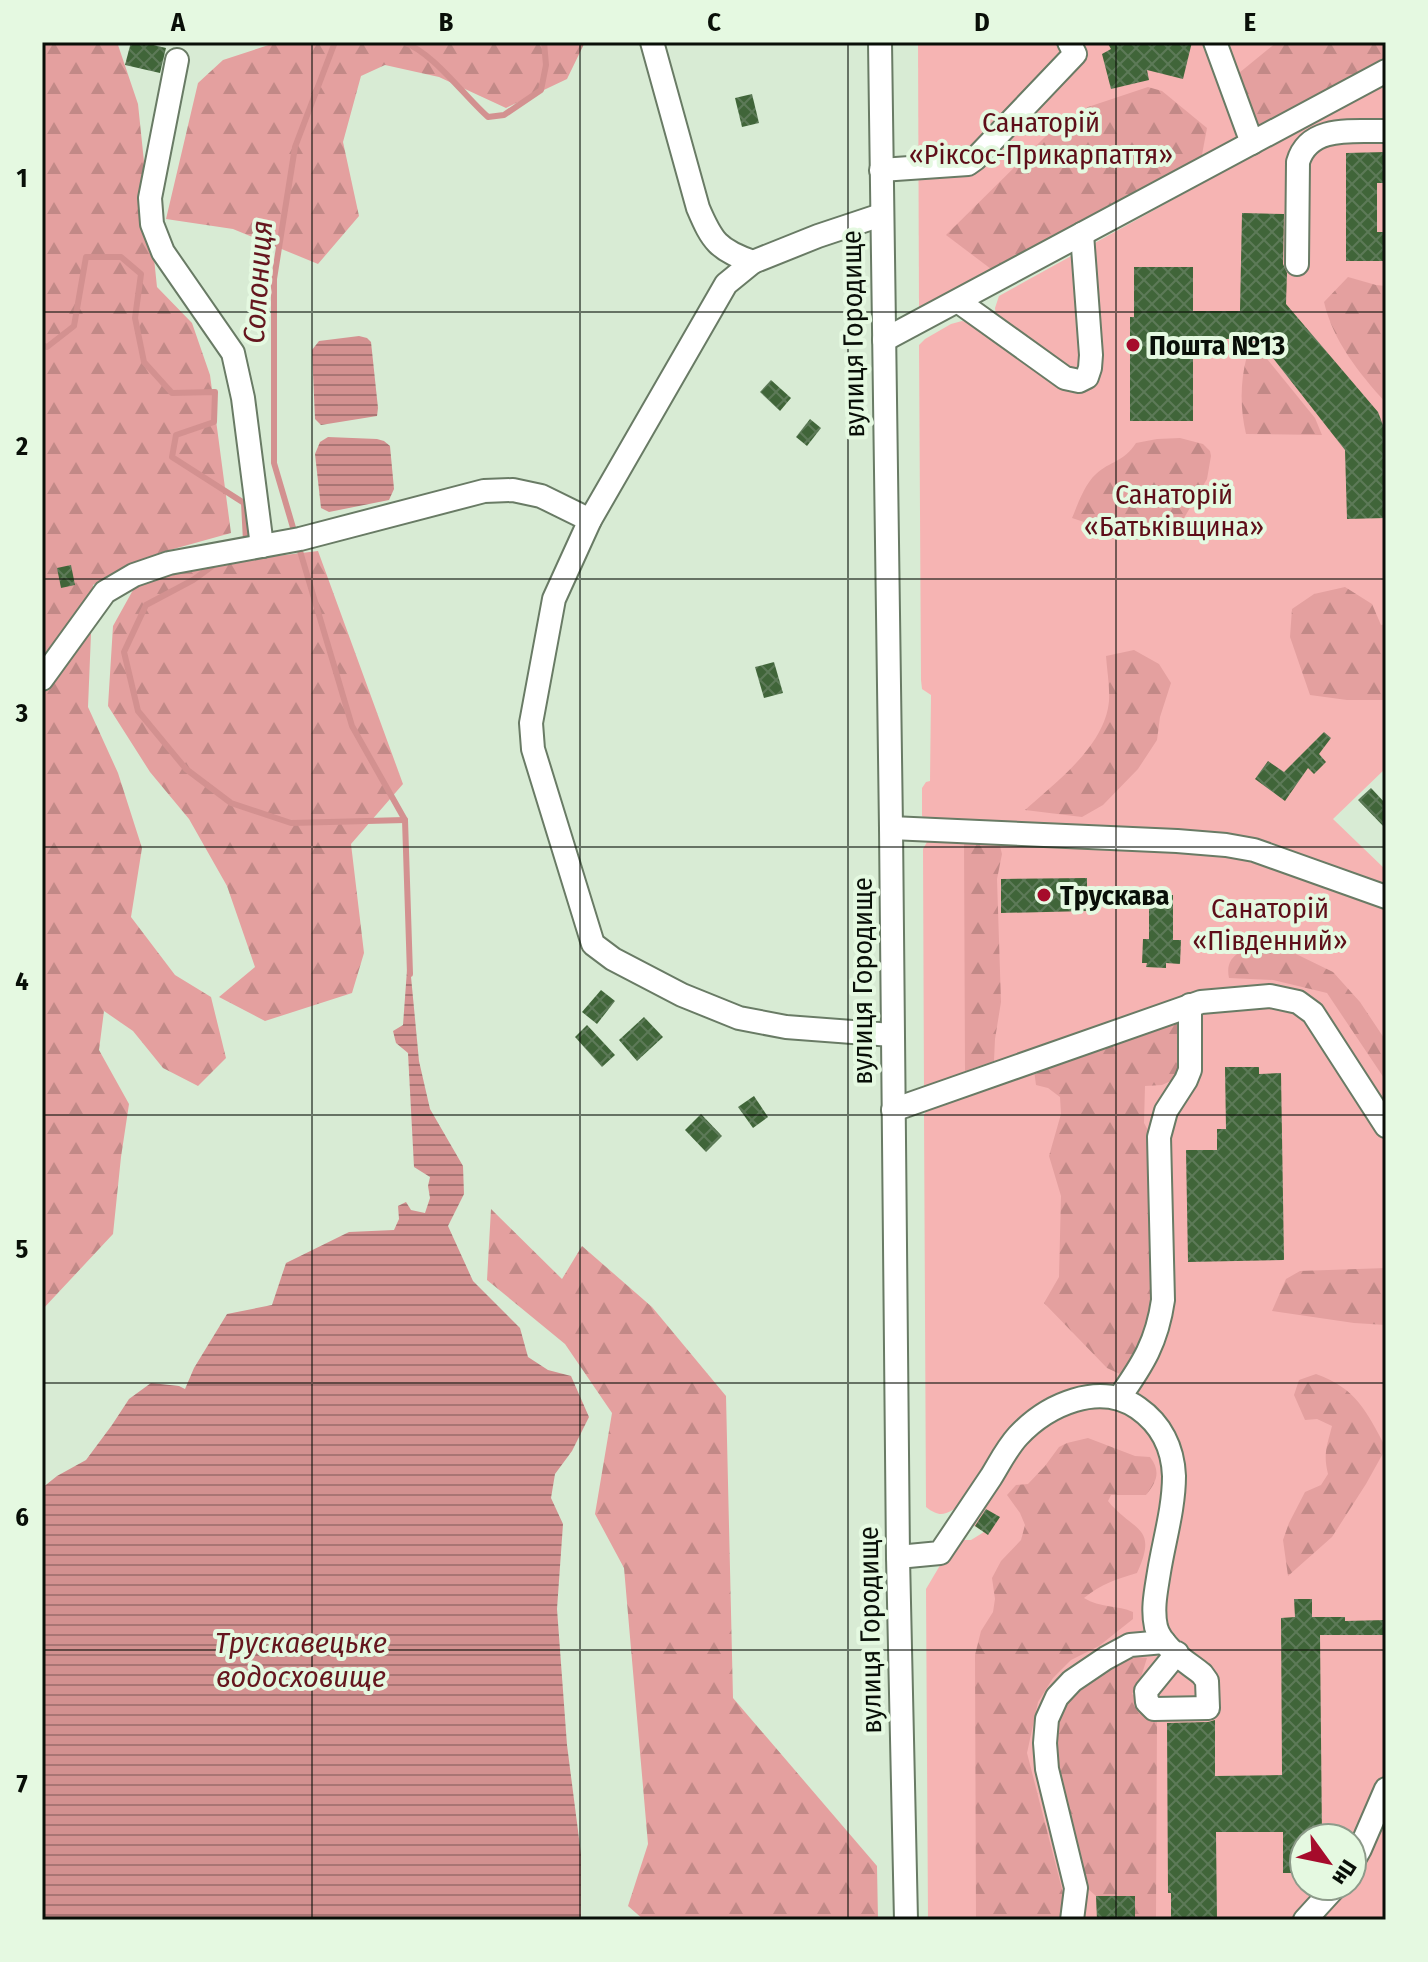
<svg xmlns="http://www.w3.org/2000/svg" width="1428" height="1962" font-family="'Fira Sans Condensed',sans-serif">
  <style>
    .green { fill: #f6b4b3; fill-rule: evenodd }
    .forest { fill: url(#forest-firs) }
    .water { fill: url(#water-rules) }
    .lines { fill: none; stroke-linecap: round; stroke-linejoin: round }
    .stream { stroke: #d39190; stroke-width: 6 }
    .building { fill: url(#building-cross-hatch) }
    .minor-casing { stroke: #697b65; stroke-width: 26 }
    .minor { stroke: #fff; stroke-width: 22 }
    .grid { fill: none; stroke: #090f08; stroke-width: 2; stroke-opacity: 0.55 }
    .poi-dot { fill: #a60b2b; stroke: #e5f9e1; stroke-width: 3 }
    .labels { text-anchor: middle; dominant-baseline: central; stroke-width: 8; stroke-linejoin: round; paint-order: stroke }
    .park-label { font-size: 28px; fill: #5e0e19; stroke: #e5f9e1 }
    .street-label { font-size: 28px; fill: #090f08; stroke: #e5f9e1 }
    .poi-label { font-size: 28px; font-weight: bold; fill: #090f08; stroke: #e5f9e1; text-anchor: start }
    .water-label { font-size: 30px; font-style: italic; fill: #65161e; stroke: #e5f9e1 }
    .neatline { fill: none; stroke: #090f08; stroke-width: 3 }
    .grid-label { font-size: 26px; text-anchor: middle; font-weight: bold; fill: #090f08 }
  </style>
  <defs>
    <pattern id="forest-firs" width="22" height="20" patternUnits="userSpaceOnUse" patternTransform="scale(2)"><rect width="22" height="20" fill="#e4a09f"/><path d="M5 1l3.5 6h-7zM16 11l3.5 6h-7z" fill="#c28987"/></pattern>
    <pattern id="water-rules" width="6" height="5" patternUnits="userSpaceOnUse" patternTransform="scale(2)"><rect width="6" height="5" fill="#d39190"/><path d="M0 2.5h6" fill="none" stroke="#a97574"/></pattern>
    <pattern id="building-cross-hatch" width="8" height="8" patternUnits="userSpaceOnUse" patternTransform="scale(2)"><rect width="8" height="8" fill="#406539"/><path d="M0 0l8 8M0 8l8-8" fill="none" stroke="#5d7a58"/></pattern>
  </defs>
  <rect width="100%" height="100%" fill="#d8ebd4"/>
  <g class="green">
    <path d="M918 42H1386V60L932 306 919 307Z"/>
    <path d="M1386 84V768L1333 819 1386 870V889L1270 846 927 820 922 816V788L926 782 930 781 931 695 922 689 921 680 919 345 925 339 951 324 962 321 976 324 996 317 995 308 999 296 1333 111Z"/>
    <path d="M932 840 1195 851 1251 859 1386 906V1920H928L926 1589 955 1540H971L984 1532 973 1525 976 1520 960 1505C946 1515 940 1518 926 1507L924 1115 928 1108 924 1091 923 849 927 842ZM1304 1838H1352V1886H1304Z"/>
  </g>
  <g class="forest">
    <path d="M42 42H117L138 104 157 287 192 323 210 375 231 533 159 553 93 585 88 707 118 773 142 848 131 917 175 975 211 997 226 1058 198 1086 163 1068 133 1031 104 1011 99 1050 129 1104 121 1157 113 1234 42 1310Z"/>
    <path d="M278 42H585L567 79 506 108 439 77 385 65 361 76 343 142 359 216 318 264 233 229 166 219 198 83 223 60Z"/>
    <path d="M1277 42H1386V60L1258 129 1239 73Z"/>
    <path d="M1148 87 1162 91 1207 128 1201 160 995 272 946 235 1048 134 1069 119 1088 107Z"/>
    <path d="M1348 277 1376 285 1386 286V403C1359 373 1333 341 1324 302Z"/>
    <path d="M1263 354 1315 418 1322 435 1246 434C1240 409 1240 381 1247 356Z"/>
    <path d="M1180 438 1203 444 1210 451 1211 456 1207 479 1184 518 1156 540H1132L1118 537 1112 539 1090 524 1072 518C1078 504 1084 485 1096 474 1110 461 1124 462 1136 443L1157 439Z"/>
    <path d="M318 551 403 784 351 844 364 953 352 993 265 1021 219 997 255 967 227 886 189 819 150 772 108 706 113 626 143 572Z"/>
    <path d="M1345 587 1372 604 1381 625 1386 624V699L1384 700H1347L1310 695 1290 637 1292 609 1314 594Z"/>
    <path d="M1134 650 1159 664 1171 683 1160 717 1157 740 1138 769 1103 805 1082 817 1025 810C1056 782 1105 746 1109 701 1110 687 1107 671 1106 656Z"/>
    <path d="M964 840 999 842 1002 854 997 879 1001 1002 995 1039 994 1061 965 1071Z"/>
    <path d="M1263 946 1294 953 1333 972 1360 1002 1386 1041V1081L1327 993 1273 980 1229 978C1224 955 1244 948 1263 946Z"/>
    <path d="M1177 1022C1187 1038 1183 1063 1175 1079L1162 1085 1145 1086 1144 1123 1151 1136 1155 1294 1144 1347 1122 1375 1107 1368 1044 1303 1059 1277 1061 1196 1049 1156 1061 1114 1060 1097 1048 1088 1036 1085 1034 1070Z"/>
    <path d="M491 1209 562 1279 582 1246 652 1307 726 1396 733 1698 877 1866 878 1920H644L628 1906 648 1844 624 1568 595 1514 612 1413 565 1344 487 1280Z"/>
    <path d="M1386 1268V1325L1354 1323 1272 1311 1286 1279 1300 1271Z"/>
    <path d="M1316 1374C1356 1388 1367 1412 1386 1448L1366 1484 1332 1537 1288 1576 1283 1540 1289 1523 1305 1492 1321 1485 1328 1474C1323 1454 1327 1446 1332 1426L1317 1419 1305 1420 1294 1395 1299 1380Z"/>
    <path d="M1088 1438 1135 1456 1150 1457C1161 1471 1157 1482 1146 1495H1111L1108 1501C1133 1532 1159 1525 1137 1573 1117 1579 1101 1584 1084 1598 1100 1608 1118 1605 1133 1612V1619L1099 1646 1071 1660 1053 1678 1038 1702 1027 1753 1064 1897 1060 1920H976L975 1655 981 1631 993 1612 995 1599 992 1578 1001 1561 1021 1540 1025 1525 1020 1513 1007 1495 1016 1485 1028 1484 1045 1466 1059 1447 1067 1443Z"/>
    <path d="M1135 1657 1147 1658 1141 1677 1132 1694 1150 1706 1151 1719 1157 1720 1156 1920H1135L1134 1896H1096L1078 1880 1051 1742 1063 1707 1075 1692 1101 1669Z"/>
  </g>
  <g class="water">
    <path d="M359 336 367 338 371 342 378 408 377 416 321 425 315 419 312 350 319 341Z"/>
    <path d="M328 437 377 439 384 441 390 446 394 489 389 500 329 512 321 508 315 454 320 442Z"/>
    <path d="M410 966 419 1061 430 1109 463 1166 464 1194 448 1226 473 1281 520 1328 528 1357 548 1370 571 1376 589 1417 572 1451 555 1474 551 1498 563 1524 557 1609 567 1745 581 1854V1920H42V1488L57 1476 86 1460 112 1425 129 1399 151 1383 179 1386 185 1389 194 1368 227 1314 272 1305 286 1263 349 1232 394 1230 399 1219 398 1206 406 1202 411 1210 425 1213 430 1198 428 1186 430 1177 414 1167 408 1053 396 1043 393 1031 403 1025 407 970Z"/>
  </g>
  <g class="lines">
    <g class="stream">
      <path d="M403 42C434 53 463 95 488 117L504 115 541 90 546 65 544 42"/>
      <path d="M42 345 47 347 74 326 86 257H121L141 274 135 318 144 362 172 393 215 392 214 422 176 435 172 457 244 503 246 541 244 543"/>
      <path d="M294 531 274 463V279L295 147 335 42"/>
      <path d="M300 551 352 726 405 820 410 974"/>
      <path d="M218 562 193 580 146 605 124 652 138 711 186 769 231 803 291 823 405 820"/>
    </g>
  </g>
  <g class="building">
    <path d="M131 42H141L166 48 160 73 125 65Z"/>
    <path d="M1107 42H1192L1183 79 1147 70 1149 80 1111 89 1102 54 1111 49Z"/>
    <path d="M752 94 759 123 742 127 735 98Z"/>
    <path d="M1386 152V183H1377V232H1386V261H1346V153Z"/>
    <path d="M1242 213 1284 214 1283 264 1287 273 1286 304 1378 412 1386 433V518L1347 519 1345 450 1258 339H1193V421H1130V317H1134V267H1193V311H1240Z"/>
    <path d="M771 380 791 398 780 411 760 392Z"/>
    <path d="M810 419 821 428 807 446 796 437Z"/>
    <path d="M71 565 75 585 61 588 57 568Z"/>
    <path d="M774 662 783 693 764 698 755 667Z"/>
    <path d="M1324 732 1331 738 1319 754 1326 762 1314 774 1308 768 1285 801 1255 779 1268 761 1284 772Z"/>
    <path d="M1371 788 1386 804V829L1358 800Z"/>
    <path d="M1087 878V911L1001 913V879Z"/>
    <path d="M1149 895H1173V940H1181L1180 964 1166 963V968L1146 967 1147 963H1142L1143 939H1149Z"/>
    <path d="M601 990 615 1001 597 1024 582 1012Z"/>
    <path d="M644 1017 663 1037 637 1061 619 1040Z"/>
    <path d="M587 1025 615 1055 602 1067 575 1037Z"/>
    <path d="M1225 1067H1259V1074L1281 1073 1284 1260 1188 1262 1186 1150H1217V1129H1226Z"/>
    <path d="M754 1096 768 1117 753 1128 738 1107Z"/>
    <path d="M701 1114 722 1136 706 1152 685 1130Z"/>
    <path d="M986 1509 1000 1517 988 1535 975 1526Z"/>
    <path d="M1294 1599H1312V1617H1345V1621L1386 1620V1635H1320L1322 1838H1304V1873H1283V1832H1216L1217 1920H1171V1893H1168L1167 1723 1208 1722 1215 1720V1776L1282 1775 1281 1618 1295 1617Z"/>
    <path d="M1096 1896H1135V1920H1097Z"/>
  </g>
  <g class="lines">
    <defs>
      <g id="minor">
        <path d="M652 42 698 208C712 241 718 250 753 262L818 236 881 215"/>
        <path d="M880 42 891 828 898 1557 906 1920"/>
        <path d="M1215 42 1252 143"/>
        <path d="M177 60 150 198 152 224 163 252 233 353 243 398 262 546"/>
        <path d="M881 170 968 164 975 159 1075 54 1069 42"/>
        <path d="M753 262 726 284 590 520 554 599 531 723 533 749 593 944 613 959 682 995 739 1018 786 1027 892 1035"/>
        <path d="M1297 264 1298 162C1309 124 1355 132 1386 131"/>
        <path d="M959 302 1065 378 1079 381 1087 377 1090 368 1091 355 1082 234"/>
        <path d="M884 340 1386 71"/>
        <path d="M42 679 105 592 134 575 169 563 300 539 484 491 513 490 541 496 590 520"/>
        <path d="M891 828 1177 841 1226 845 1254 850 1386 897"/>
        <path d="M893 1110 1201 1002 1270 996 1298 1002 1313 1013 1386 1126"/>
        <path d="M1119 1398C1143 1364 1157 1342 1163 1300L1159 1137 1166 1111 1186 1080 1190 1070V1005"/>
        <path d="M898 1557 940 1553C957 1528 974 1502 991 1477 999 1464 1007 1448 1018 1436 1047 1405 1099 1381 1138 1408 1161 1424 1173 1448 1174 1476 1174 1508 1164 1541 1159 1572 1156 1591 1152 1609 1156 1627 1161 1647 1187 1662 1202 1674L1207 1681 1208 1708 1154 1709 1147 1702 1146 1691 1177 1653"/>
        <path d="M1352 1863 1360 1849 1386 1789"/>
        <path d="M1072 1920 1076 1888 1047 1769 1045 1743 1047 1719 1057 1697 1072 1681 1106 1658 1130 1645 1164 1642"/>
        <path d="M1305 1920 1336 1886"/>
      </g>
    </defs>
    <use href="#minor" class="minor-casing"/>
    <use href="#minor" class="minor"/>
  </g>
  <path class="grid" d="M312 42V1920M580 42V1920M848 42V1920M1116 42V1920M42 312H1386M42 579H1386M42 847H1386M42 1115H1386M42 1383H1386M42 1650H1386"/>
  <g class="poi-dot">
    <circle cx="1133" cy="345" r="8"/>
    <circle cx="1044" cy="895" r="8"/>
  </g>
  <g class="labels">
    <g class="park-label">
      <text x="1041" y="122">Санаторій<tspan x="1041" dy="32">«Ріксос-Прикарпаття»</tspan></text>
      <text x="1174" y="494">Санаторій<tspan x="1174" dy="32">«Батьківщина»</tspan></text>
      <text x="1270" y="908">Санаторій<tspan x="1270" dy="32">«Південний»</tspan></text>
    </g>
    <g class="street-label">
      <text transform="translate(853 334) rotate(-91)">вулиця Городище</text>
      <text transform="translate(862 981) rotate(-90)">вулиця Городище</text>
      <text transform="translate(870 1630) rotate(-91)">вулиця Городище</text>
    </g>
    <g class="poi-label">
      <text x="1149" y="345">Пошта №13</text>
      <text x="1060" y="895">Трускава</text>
    </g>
    <g class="water-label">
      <text transform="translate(258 282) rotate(-86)">Солониця</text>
      <text x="301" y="1643">Трускавецьке<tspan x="301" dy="34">водосховище</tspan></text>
    </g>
  </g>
  <rect width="1428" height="1962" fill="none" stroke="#e5f9e1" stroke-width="88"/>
  <g transform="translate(1328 1862) rotate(123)"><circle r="38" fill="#e5f9e1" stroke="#8d9b8a" stroke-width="2"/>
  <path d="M0-6L14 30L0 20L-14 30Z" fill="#a60b2b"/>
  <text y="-12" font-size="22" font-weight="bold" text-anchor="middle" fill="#090f08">Пн</text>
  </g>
  <rect x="44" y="44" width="1340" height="1874" class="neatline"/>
  <g class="grid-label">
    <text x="178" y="31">A</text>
    <text x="446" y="31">B</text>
    <text x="714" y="31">C</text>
    <text x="982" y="31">D</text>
    <text x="1250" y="31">E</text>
    <text x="22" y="187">1</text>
    <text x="22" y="455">2</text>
    <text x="22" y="722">3</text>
    <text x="22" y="990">4</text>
    <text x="22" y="1258">5</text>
    <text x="22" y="1526">6</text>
    <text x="22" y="1793">7</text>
  </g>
</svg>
